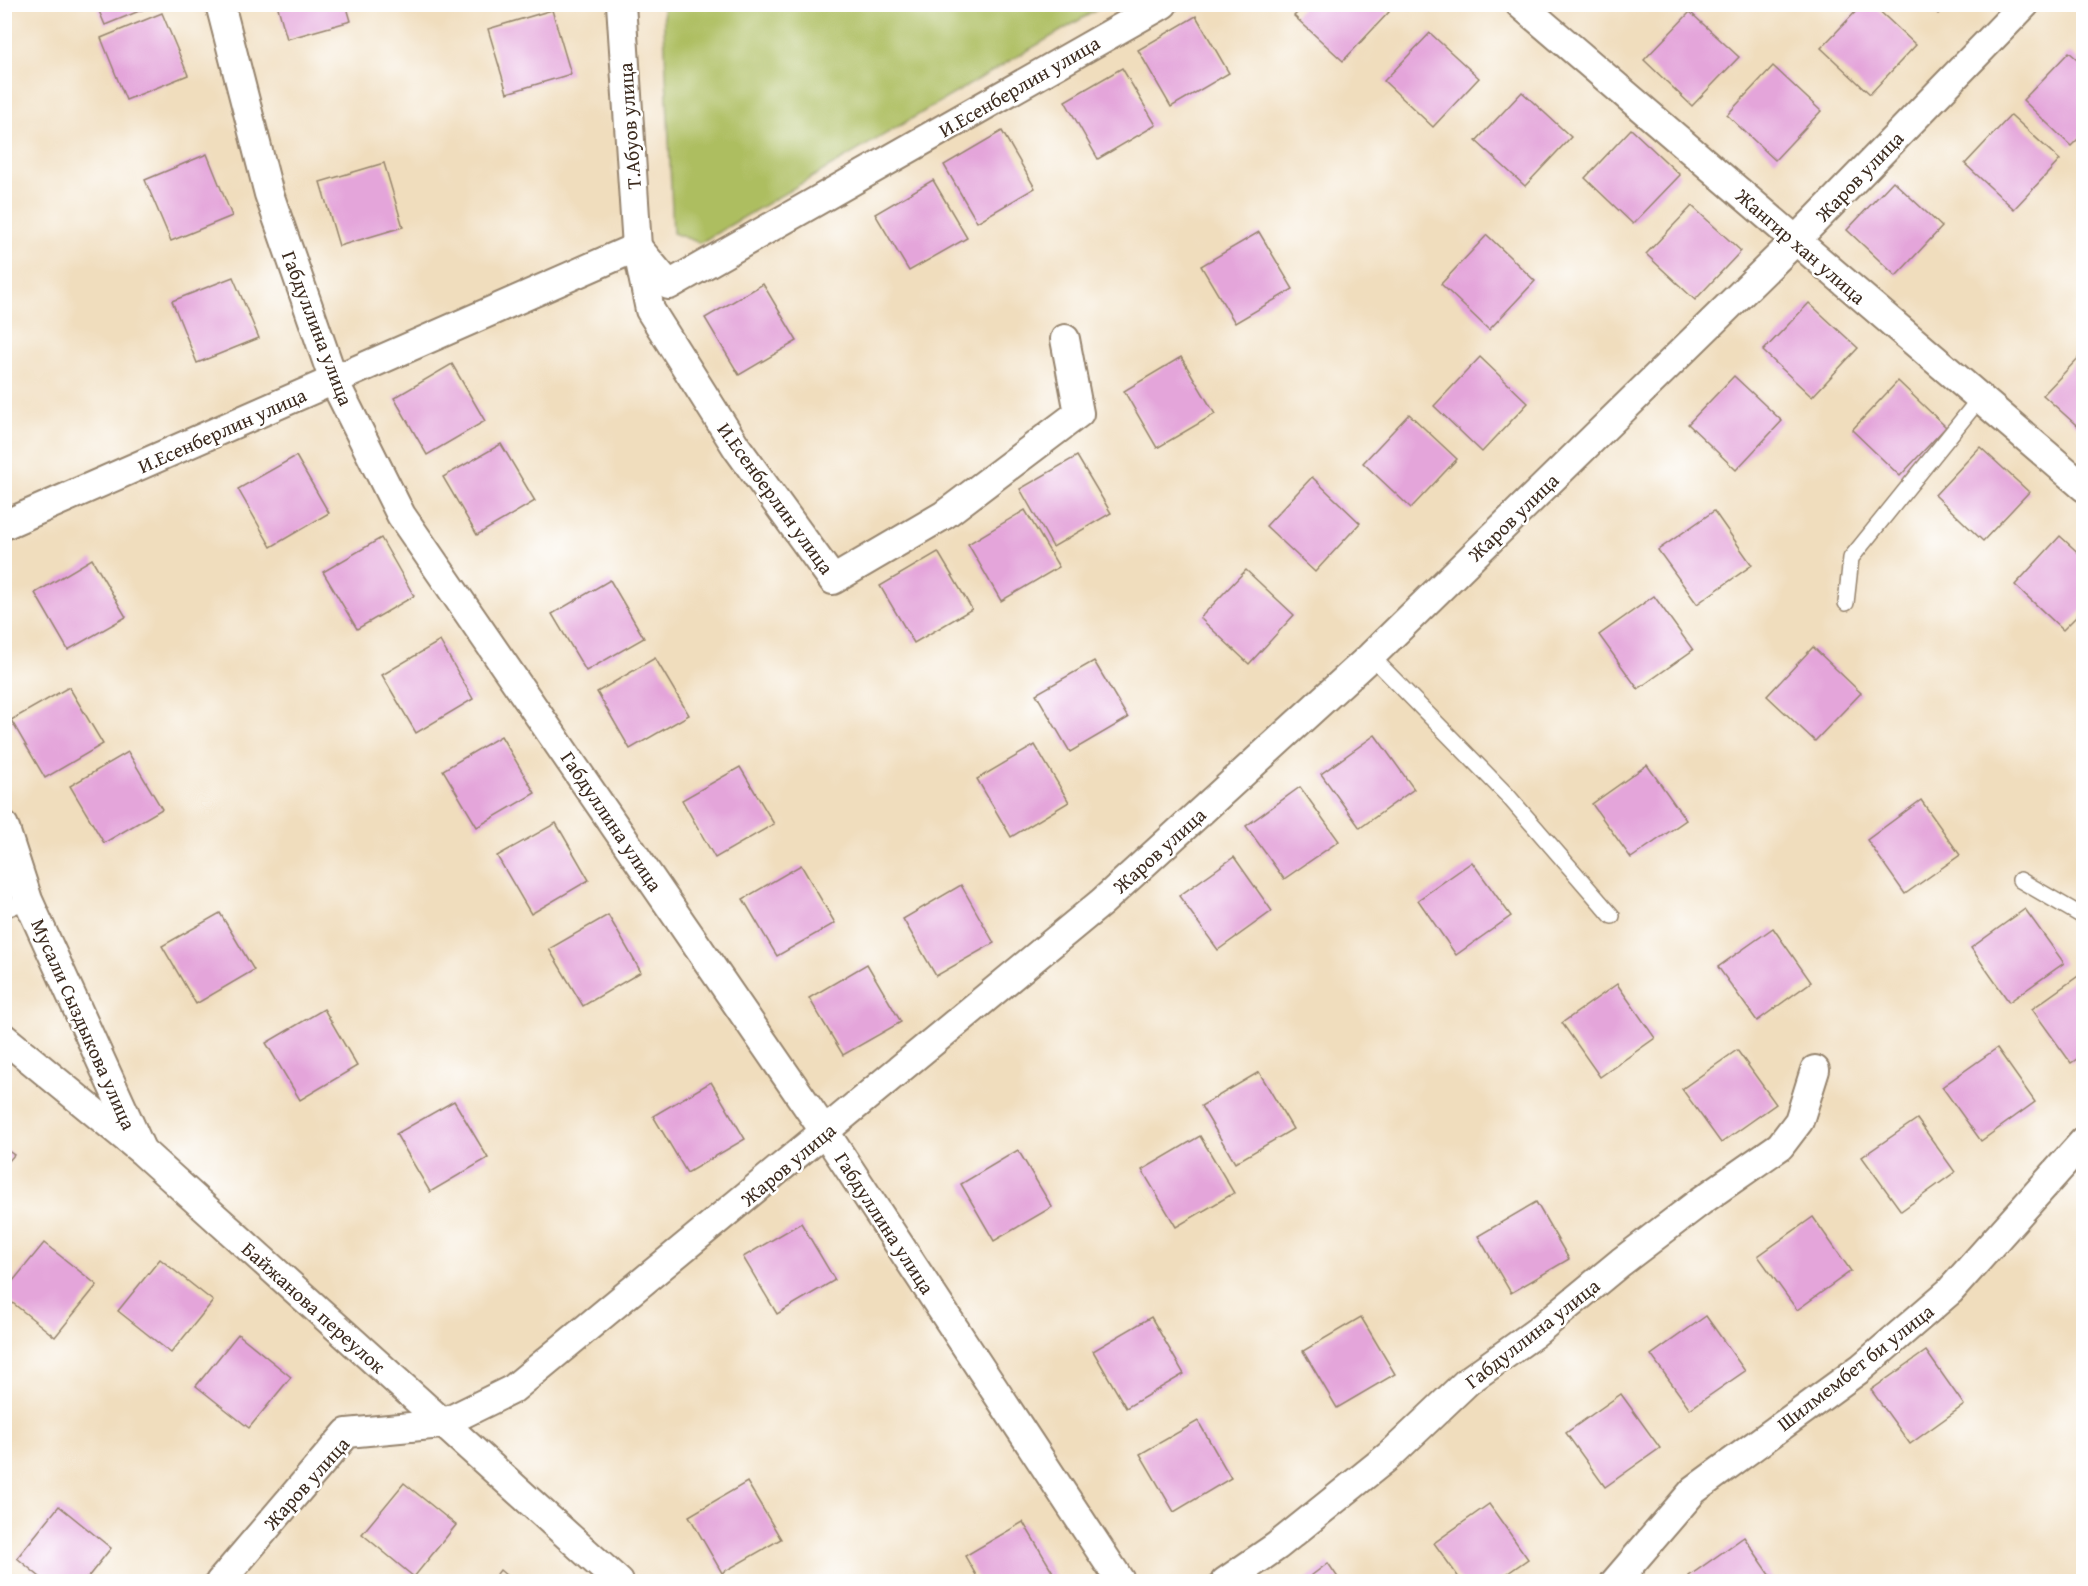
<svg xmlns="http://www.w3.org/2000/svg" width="2088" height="1586" font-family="'Gentium Book Plus',serif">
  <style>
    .green { fill: #adbe61; stroke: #747440; stroke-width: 1.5 }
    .building { fill: #e4a5da }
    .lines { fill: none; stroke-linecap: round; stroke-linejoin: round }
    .service-casing { stroke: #96846e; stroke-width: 18 }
    .minor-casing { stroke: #96846e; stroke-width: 32 }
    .service { stroke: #fff; stroke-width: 15 }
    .minor { stroke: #fff; stroke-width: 28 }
    .labels { text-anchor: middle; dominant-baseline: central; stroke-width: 5; stroke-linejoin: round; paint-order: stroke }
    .street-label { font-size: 20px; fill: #3b2a1e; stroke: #fff }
  </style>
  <rect width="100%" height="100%" fill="#fff"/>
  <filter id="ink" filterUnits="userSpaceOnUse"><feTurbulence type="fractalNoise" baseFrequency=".0167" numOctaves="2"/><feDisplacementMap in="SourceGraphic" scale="12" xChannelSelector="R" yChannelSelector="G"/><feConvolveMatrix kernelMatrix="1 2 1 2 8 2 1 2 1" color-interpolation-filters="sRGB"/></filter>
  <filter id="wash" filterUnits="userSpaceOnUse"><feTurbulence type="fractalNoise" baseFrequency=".008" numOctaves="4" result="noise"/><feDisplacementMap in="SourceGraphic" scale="24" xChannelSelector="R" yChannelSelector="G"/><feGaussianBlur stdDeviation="1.35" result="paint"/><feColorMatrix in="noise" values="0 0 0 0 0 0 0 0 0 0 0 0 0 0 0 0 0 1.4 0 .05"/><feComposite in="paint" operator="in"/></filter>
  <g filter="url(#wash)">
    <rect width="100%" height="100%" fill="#f0ddbd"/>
    <path class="green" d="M663 5V4L1105 5 700 243 673 233Z"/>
    <g id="blocks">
      <g class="building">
        <path d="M96 4H154V5L105 25Z"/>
        <path d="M277 4H346L351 21 287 39Z"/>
        <path d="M1863 4H1872L1916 45 1870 94 1821 48Z"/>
        <path d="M1928 4H1947L1938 14Z"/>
        <path d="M1305 5H1381L1389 12 1343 61 1294 16Z"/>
        <path d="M552 10 571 74 507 93 488 29Z"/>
        <path d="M1690 12 1739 57 1692 106 1644 60Z"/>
        <path d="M162 13 188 75 126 100 101 38Z"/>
        <path d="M1196 16 1229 73 1171 107 1138 50Z"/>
        <path d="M1430 33 1479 78 1433 127 1384 81Z"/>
        <path d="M2069 52 2084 65V133L2071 146 2023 100Z"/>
        <path d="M1773 66 1821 111 1775 160 1727 115Z"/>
        <path d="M1122 68 1156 125 1098 159 1065 101Z"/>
        <path d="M1522 92 1571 137 1525 186 1476 141Z"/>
        <path d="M2011 115 2060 160 2014 209 1965 164Z"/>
        <path d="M1631 129 1680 175 1633 224 1585 178Z"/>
        <path d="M1002 131 1035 188 977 222 944 165Z"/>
        <path d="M207 154 232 216 171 241 145 180Z"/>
        <path d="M384 163 403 227 339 246 320 182Z"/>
        <path d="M933 180 967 238 909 271 875 214Z"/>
        <path d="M1893 181 1942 227 1896 276 1847 230Z"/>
        <path d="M1692 206 1741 251 1695 300 1646 254Z"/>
        <path d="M1259 232 1293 289 1235 323 1201 266Z"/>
        <path d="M1487 235 1535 281 1489 330 1441 284Z"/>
        <path d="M233 277 259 338 197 363 172 301Z"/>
        <path d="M763 284 797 341 739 375 705 318Z"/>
        <path d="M1809 303 1858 348 1812 397 1763 351Z"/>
        <path d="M2084 352V432L2043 395Z"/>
        <path d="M1181 357 1215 414 1157 448 1124 391Z"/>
        <path d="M1480 357 1528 403 1482 452 1434 406Z"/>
        <path d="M452 364 485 421 427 455 394 398Z"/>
        <path d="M1734 376 1782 421 1736 470 1688 424Z"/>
        <path d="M1898 381 1946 427 1900 476 1852 430Z"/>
        <path d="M1409 414 1457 459 1411 508 1363 463Z"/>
        <path d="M501 444 535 501 477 535 443 477Z"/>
        <path d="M1980 447 2029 492 1983 541 1935 495Z"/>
        <path d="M296 456 329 513 271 547 238 489Z"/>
        <path d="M1077 456 1111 513 1053 547 1020 489Z"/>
        <path d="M1312 477 1360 523 1315 572 1266 526Z"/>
        <path d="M1025 510 1059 567 1001 601 968 544Z"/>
        <path d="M1714 511 1752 565 1697 604 1658 550Z"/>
        <path d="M2060 536 2084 558V609L2063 630 2015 585Z"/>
        <path d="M381 538 414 596 357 629 323 572Z"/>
        <path d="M938 552 972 609 914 643 880 586Z"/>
        <path d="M92 559 126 617 68 650 35 593Z"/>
        <path d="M1246 570 1294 615 1249 664 1200 618Z"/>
        <path d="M610 580 644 638 586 671 552 614Z"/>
        <path d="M1654 596 1693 650 1638 689 1599 635Z"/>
        <path d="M440 641 473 699 416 733 382 675Z"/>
        <path d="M1813 647 1861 693 1815 741 1767 696Z"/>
        <path d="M655 658 689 715 630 749 597 692Z"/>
        <path d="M1094 661 1128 718 1070 752 1036 694Z"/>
        <path d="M69 687 103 744 45 778 11 720Z"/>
        <path d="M1375 735 1414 789 1360 828 1321 774Z"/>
        <path d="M501 736 535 793 477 827 443 770Z"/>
        <path d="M1035 745 1069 802 1011 837 977 779Z"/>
        <path d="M128 752 162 809 104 843 70 786Z"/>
        <path d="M1647 765 1686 820 1631 858 1592 804Z"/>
        <path d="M740 767 774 824 715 858 682 800Z"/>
        <path d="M1300 787 1339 841 1284 879 1246 826Z"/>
        <path d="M1921 800 1960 855 1905 894 1867 840Z"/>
        <path d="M556 823 589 880 531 914 497 856Z"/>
        <path d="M1234 857 1272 911 1218 950 1179 896Z"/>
        <path d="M1472 862 1511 916 1456 955 1418 900Z"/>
        <path d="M801 865 835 923 777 956 743 899Z"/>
        <path d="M961 885 994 943 936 976 903 919Z"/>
        <path d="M2025 909 2064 963 2009 1002 1971 948Z"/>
        <path d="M220 913 254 970 196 1004 162 946Z"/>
        <path d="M608 915 641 972 583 1006 549 949Z"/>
        <path d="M1773 928 1811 982 1757 1021 1718 967Z"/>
        <path d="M867 964 901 1022 843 1055 809 998Z"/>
        <path d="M2084 972V1054L2071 1063 2032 1009Z"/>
        <path d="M1617 984 1655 1038 1600 1077 1562 1023Z"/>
        <path d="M324 1009 357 1066 300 1100 266 1043Z"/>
        <path d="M1997 1048 2035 1102 1981 1141 1942 1087Z"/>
        <path d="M1737 1050 1776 1104 1721 1143 1682 1089Z"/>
        <path d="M1259 1072 1293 1129 1235 1163 1201 1106Z"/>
        <path d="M711 1082 745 1139 687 1173 653 1116Z"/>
        <path d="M454 1101 488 1158 430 1192 396 1134Z"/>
        <path d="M1917 1119 1955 1172 1901 1211 1862 1157Z"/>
        <path d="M1200 1136 1234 1193 1176 1227 1142 1170Z"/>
        <path d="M4 1148 14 1155 4 1167Z"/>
        <path d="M1018 1150 1052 1207 994 1241 961 1184Z"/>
        <path d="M1536 1202 1569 1259 1511 1293 1478 1236Z"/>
        <path d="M1813 1217 1851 1271 1797 1310 1758 1256Z"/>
        <path d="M801 1223 835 1280 777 1314 743 1257Z"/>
        <path d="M44 1243 97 1285 55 1337 4 1296V1292Z"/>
        <path d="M160 1259 213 1301 171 1353 118 1311Z"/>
        <path d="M1706 1316 1745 1371 1690 1409 1651 1355Z"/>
        <path d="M1151 1317 1184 1374 1126 1408 1093 1351Z"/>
        <path d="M1361 1317 1395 1374 1337 1408 1303 1351Z"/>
        <path d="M238 1334 291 1377 249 1428 196 1386Z"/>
        <path d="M1926 1351 1964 1405 1910 1444 1871 1390Z"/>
        <path d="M1621 1394 1660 1448 1605 1487 1566 1433Z"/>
        <path d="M1198 1421 1231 1478 1174 1512 1140 1454Z"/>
        <path d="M747 1482 781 1539 722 1573 689 1516Z"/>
        <path d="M404 1483 456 1525 414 1577 362 1534Z"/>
        <path d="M1489 1504 1528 1559 1495 1582H1462L1434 1543Z"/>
        <path d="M59 1506 111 1548 84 1582H46L17 1558Z"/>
        <path d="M1023 1522 1057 1579 1052 1582H980L965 1556Z"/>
        <path d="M1744 1537 1775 1582H1693L1689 1576Z"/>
        <path d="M1328 1563 1341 1582H1303Z"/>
        <path d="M500 1570 514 1582H491Z"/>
      </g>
    </g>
  </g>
  <g filter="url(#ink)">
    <use href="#blocks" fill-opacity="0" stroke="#96846e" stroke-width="1.5"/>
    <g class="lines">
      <defs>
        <g id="service">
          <path d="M1846 603 1851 558 1980 398"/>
          <path d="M1371 656 1507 795 1612 916"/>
          <path d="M2020 880 2084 917"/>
          <path d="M4 910 28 900"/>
        </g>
        <g id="minor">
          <path d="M220 4 269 194 334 381 401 515 825 1132 1121 1582"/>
          <path d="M621 4 637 247 650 310 737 448 833 580 944 515 1079 413 1065 339"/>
          <path d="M1520 4 2084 487"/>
          <path d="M4 525 637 247 669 285 1163 4"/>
          <path d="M4 826 28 900 140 1147"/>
          <path d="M4 1038 143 1152 619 1582"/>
          <path d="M220 1582 347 1433 442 1424 513 1389 1102 902 1371 656 1795 241 2025 4"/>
          <path d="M1225 1582 1277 1546 1390 1455 1468 1381 1535 1333 1621 1262 1701 1201 1780 1146 1799 1121 1815 1070"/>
          <path d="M1615 1582 1694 1490 1861 1368 1950 1291 2084 1141"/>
        </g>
      </defs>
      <use href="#service" class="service-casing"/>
      <use href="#minor" class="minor-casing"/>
      <use href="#service" class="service"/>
      <use href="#minor" class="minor"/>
    </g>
  </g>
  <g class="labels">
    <g class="street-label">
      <text transform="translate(1019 86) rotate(-30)">И.Есенберлин улица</text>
      <text transform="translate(629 126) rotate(-94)">Т.Абуов улица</text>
      <text transform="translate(1859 176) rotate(-46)">Жаров улица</text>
      <text transform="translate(1801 246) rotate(41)">Жангир хан улица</text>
      <text transform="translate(318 328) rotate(69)">Габдуллина улица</text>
      <text transform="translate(222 430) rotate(-24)">И.Есенберлин улица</text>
      <text transform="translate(776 498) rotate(54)">И.Есенберлин улица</text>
      <text transform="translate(1513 517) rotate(-44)">Жаров улица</text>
      <text transform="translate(612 821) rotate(56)">Габдуллина улица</text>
      <text transform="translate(1159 850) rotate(-42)">Жаров улица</text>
      <text transform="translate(84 1024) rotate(66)">Мусали Сыздыкова улица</text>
      <text transform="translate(788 1164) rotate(-40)">Жаров улица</text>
      <text transform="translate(885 1223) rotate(57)">Габдуллина улица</text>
      <text transform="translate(314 1307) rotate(42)">Байжанова переулок</text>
      <text transform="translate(1532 1333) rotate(-38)">Габдуллина улица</text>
      <text transform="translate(1855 1367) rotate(-38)">Шилмембет би улица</text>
      <text transform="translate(306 1483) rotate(-48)">Жаров улица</text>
    </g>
  </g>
  <rect width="2088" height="1586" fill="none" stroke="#fff" stroke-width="24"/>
</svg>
